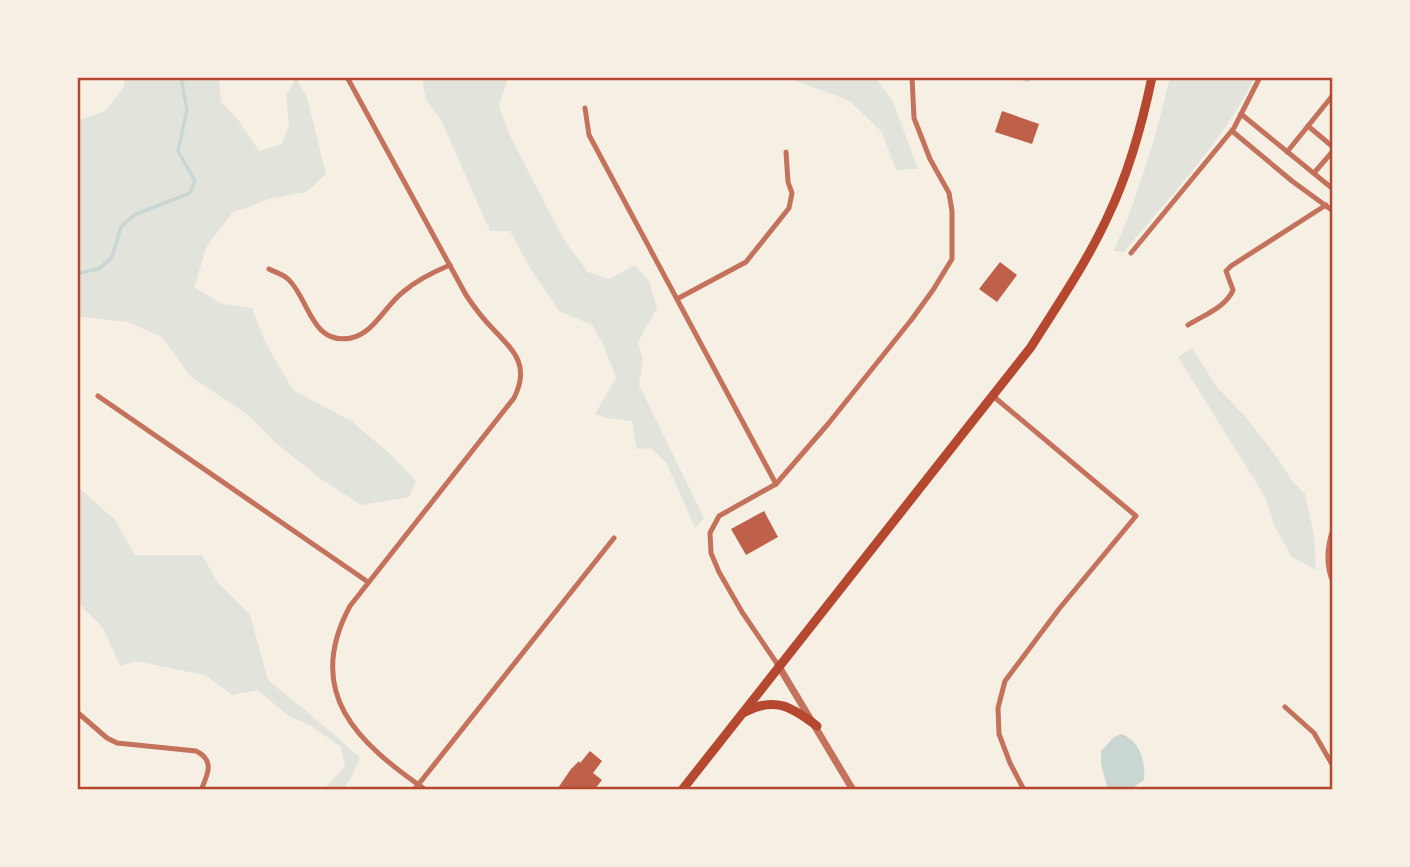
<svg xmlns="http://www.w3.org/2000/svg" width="1410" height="867" font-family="'Zilla Slab',serif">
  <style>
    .green { fill: #e2e4dc }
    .water { fill: #c9d6d2 }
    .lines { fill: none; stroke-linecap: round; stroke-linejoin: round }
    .stream { stroke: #c9d6d2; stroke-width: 3.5 }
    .building { fill: #bf614a }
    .minor { stroke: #c5725c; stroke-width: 5 }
    .tertiary { stroke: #c5725c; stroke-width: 7 }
    .primary { stroke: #b5482f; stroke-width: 9 }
    .neatline { fill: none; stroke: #b5482f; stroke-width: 2.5 }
  </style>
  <rect width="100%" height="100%" fill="#f6efe4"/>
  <g class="green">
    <path d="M124 77H219L221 102 239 121 259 151 282 144 289 125 286 96 296 78 307 97 326 174 306 192 273 198 233 212 207 246 194 287 222 304 252 308 265 342 293 390 351 421 389 453 416 481 409 497 361 505 321 479 276 443 247 414 190 376 162 337 128 322 84 317 77 319V121L105 111 124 88Z"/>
    <path d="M422 77H508L499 107 512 140 564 240 588 272 609 279 635 265 649 281 657 308 638 342 643 361 639 385 704 518 695 528 667 464 651 448 637 449 632 421 606 418 595 414 616 378 603 344 592 325 559 311 530 268 510 231H490L441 120 426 100Z"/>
    <path d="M786 77H875L893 102 918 169 896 170 882 132 850 101Z"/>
    <path d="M1170 77H1255C1223 142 1170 196 1124 252L1114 251C1139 194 1156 137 1170 77Z"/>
    <path d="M1192 348 1216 386 1244 415 1274 453 1293 482 1305 494 1314 534 1316 570 1291 556 1274 525 1264 495 1178 357Z"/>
    <path d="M77 486 115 520 135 555H202L218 583 250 615 268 680 334 734 360 758 351 778 342 790H323L345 766 341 747 311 726 287 715 258 690 233 695 204 675 135 661 120 666 103 628 77 602Z"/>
  </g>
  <path class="water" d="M1122 734C1140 741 1146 763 1144 780L1129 790H1108L1101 764V751L1114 737Z"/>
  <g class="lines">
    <g class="stream">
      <path d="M1017 77 1028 80"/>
      <path d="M77 274 100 268 112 257 121 227 134 215 190 193 195 181 178 151 187 110 181 77"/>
    </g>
  </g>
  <g class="building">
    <path d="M1002 111 1039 124 1032 144 995 132Z"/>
    <path d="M1000 262 1017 275 997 302 979 289Z"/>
    <path d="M764 511 778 537 746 555 731 529Z"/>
    <path d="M590 751 602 761 593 773 602 780 594 790 558 788 571 769 579 761 580 763Z"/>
  </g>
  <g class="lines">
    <g class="minor">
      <path d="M347 77 466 295C474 307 483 319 494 330 515 352 530 366 514 398L350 606C303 693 358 743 426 790"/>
      <path d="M585 108 589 135 776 484 719 516 710 533 711 553 719 572 742 612 778 665"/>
      <path d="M1241 114 1333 189"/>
      <path d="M1308 126 1333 95"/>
      <path d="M1232 131 1292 181 1333 211"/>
      <path d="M1287 152 1308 126 1333 147"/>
      <path d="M1314 173 1333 151"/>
      <path d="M1131 253 1234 128 1260 77"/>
      <path d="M269 269C275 272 284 275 288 279 309 298 311 346 351 338 374 333 385 306 403 292 417 280 433 272 450 265"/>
      <path d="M677 299 746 262 789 208 792 193 788 182 786 152"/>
      <path d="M1188 325C1204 315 1226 307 1233 290L1226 271 1231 266 1326 205"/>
      <path d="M98 396 368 582"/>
      <path d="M993 396 1136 516 1059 609 1005 681 998 708 999 734 1010 763 1024 790"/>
      <path d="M776 484 828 424 912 319 933 290 952 259V211L949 193 930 159 914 118 912 77"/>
      <path d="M1333 529C1327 547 1325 564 1333 582"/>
      <path d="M1285 707 1314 733 1333 766"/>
      <path d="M77 712 107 738 117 743 196 751C215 760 208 774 201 790"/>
      <path d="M414 790 614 538"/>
    </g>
    <path class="tertiary" d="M778 665 853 790"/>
    <g class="primary">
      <path d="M745 712C775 696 792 707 817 726"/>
      <path d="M682 790 1031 347C1058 304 1087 262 1108 216 1129 172 1142 125 1152 77"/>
    </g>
  </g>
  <rect width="1410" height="867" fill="none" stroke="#f6efe4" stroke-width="158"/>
  <rect x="79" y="79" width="1252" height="709" class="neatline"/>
</svg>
